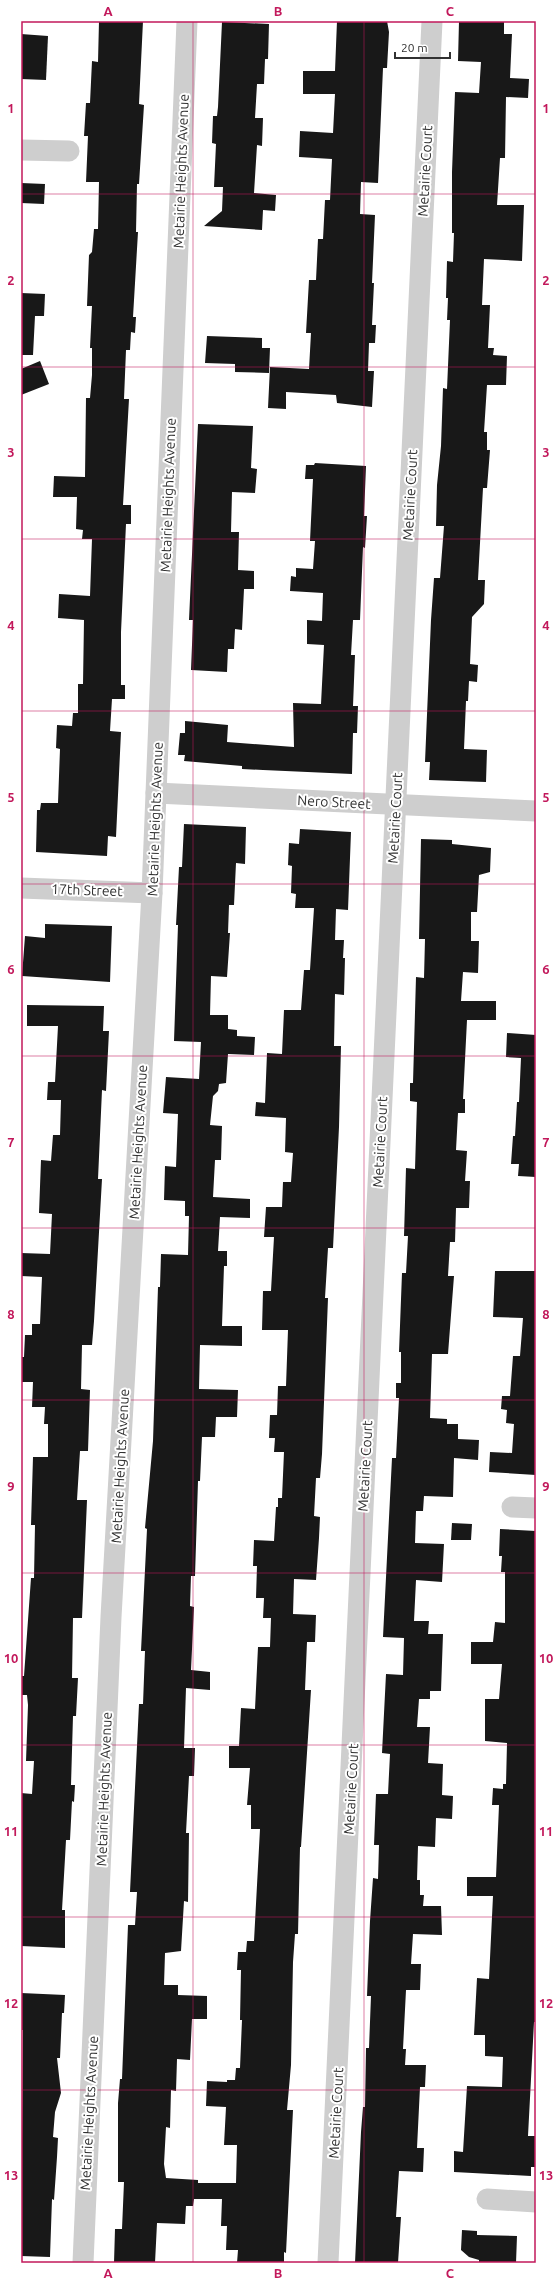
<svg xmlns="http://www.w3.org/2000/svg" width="557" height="2284" font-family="Ubuntu,sans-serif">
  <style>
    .building { fill: #181818 }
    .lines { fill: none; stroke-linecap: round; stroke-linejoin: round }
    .minor { stroke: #cecece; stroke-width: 21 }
    .grid { fill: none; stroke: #c2185b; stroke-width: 1; stroke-opacity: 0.55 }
    .labels { text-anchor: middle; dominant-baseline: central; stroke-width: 4; stroke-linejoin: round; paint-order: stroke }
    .street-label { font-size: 14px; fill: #313131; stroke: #fff }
    .neatline { fill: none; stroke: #c2185b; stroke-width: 1.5 }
    .grid-label { font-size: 13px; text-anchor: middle; font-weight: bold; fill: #c2185b }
  </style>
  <rect width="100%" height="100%" fill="#fff"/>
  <g class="building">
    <path d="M99 21H143L139 104 144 105 139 184H137L136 232H138L133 317H136L135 333 131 332 130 350H126L124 399H129L123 505H131V524H126L121 632V685H125V699H112L110 731 121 732 116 837 108 836 107 856 36 852 37 810H40L41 803H58L60 749 56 748 57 725 72 726 73 713H78V684H83L84 620 58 618 59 594 90 596 92 539H82L83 530 76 529 77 497H53L54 476 85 477 86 398H90L92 375V348H90L92 306H87L89 255 92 252 94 229H98L99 182H86L88 136H84L86 103H90L92 61 98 62Z"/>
    <path d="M337 21H387L389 32 387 68H383L378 183 361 182 360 214 375 215 372 283H374L372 325H376L375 343H369L368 371H374L372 407 337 403 336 395 286 392V409L268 408 270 367 309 369 311 333H306L309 280H316L318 239H323L325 200H330L332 159 299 157 300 131 333 133 335 94H303V71H335Z"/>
    <path d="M459 21H504V34H512L510 78 529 79 528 98 506 97 505 158H500L497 205H524L522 261 484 259 482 305H490L488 348H494L493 355 507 356 506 385H487L484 432H487V450H490L487 488H483L478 580H485L484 604 472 617 470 664 478 665 477 682 469 681 468 701H466L464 749 487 750 486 782 429 780 430 762H425L431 620 434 578H440L444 526H436L437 485 441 446 443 388 447 389 450 320H447L448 298H446L447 261 453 262 454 233H452V172L455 92 479 93 481 62 458 61Z"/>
    <path d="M222 22 269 24 268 59H265L264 84H257L255 118H263L262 146 257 145 254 193 276 195 275 211 263 210 262 230 204 226 222 211 223 187H214L216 144 212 143 213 116H217L218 107Z"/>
    <path d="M21 34 48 36 46 80 21 79Z"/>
    <path d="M21 183 45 184 44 204 21 203Z"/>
    <path d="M21 293 45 294 44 316H35L33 355H21Z"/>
    <path d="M207 336 262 338V348H270L269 373 235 372V364L205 363Z"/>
    <path d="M40 361 49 384 21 395V369Z"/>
    <path d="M198 424 253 426 251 468 257 469 255 493 232 492 231 532H239L238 570 254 571V589H244L242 630 235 629 234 649H228L227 672 191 670 193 620H189Z"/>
    <path d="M315 463 366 466 364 516H367L365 548 363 547 360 620H353L351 655H355L353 706H358L357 733H353L352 774 263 770 242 769V766L184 761 185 755H178L180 733H185V721L228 725 227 742 294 747 293 703 321 704 324 645 307 644V620L322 621 323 593 290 591 291 576 296 577V568L313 569 315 541H310L313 479H305L306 465H314Z"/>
    <path d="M184 824 246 827 245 864 236 863 234 905H229L228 933H230L227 977 211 976 210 1015H228V1029L237 1030V1036L255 1037 254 1055 228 1054 226 1083 219 1084 218 1091 213 1096 210 1125 222 1126 221 1160H215L213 1197 250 1199V1218L220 1217 218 1251H227V1266H224L222 1326H242V1346L200 1345 199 1389 238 1390 237 1417H216L215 1437H202L200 1481H198L195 1576H191L190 1606 194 1607 191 1670 210 1672V1690L186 1688 184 1748H195L194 1776H189L186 1833H189L188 1902 184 1901 181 1951 165 1953 164 1985H178V1995L207 1996V2019H192L190 2060 177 2059 176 2091 171 2090 170 2128 166 2127 164 2164 166 2178 198 2180V2183H236L237 2145H224L226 2107 206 2106 207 2081 227 2082V2080H235L236 2068H240L242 2020H240L241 1970H237L238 1952H246L247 1941H254L260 1829H251V1805H247L250 1768H229V1746H239L241 1708 255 1709 258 1647H270L271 1618H263L264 1598H256L257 1566H253L254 1540 274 1541 276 1507H278V1498H282L284 1452H274L275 1438H269L270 1415H277L278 1386H286L288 1330H262L263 1291H271L274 1237H264L266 1207H282L283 1182H291L293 1153 285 1152 286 1118 255 1116 256 1102 265 1103 267 1053 282 1054 284 1010H301L304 970H310L314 908H295L296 894 291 893 292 866 288 865 289 843 299 844 300 829 351 832 348 910 336 909 335 940H344L343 958H345L344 995 335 994 334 1046H341L339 1127 333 1248H328L325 1298H328L322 1454 320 1478H316L314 1516 320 1517 319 1538 316 1580 294 1579 293 1614 316 1615 315 1642H307L305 1690H311L301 1847H300L298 1934H295L293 1962 291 2065 287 2110H293L286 2253 284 2252V2263H237L238 2250H226L227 2226H221L222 2199H194L193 2206H186L185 2224 157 2223 155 2263H114L115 2229H122L124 2182H118V2103L120 2079H122L128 1925H135L137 1892H130L139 1704H143L145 1651H141L147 1529 145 1528 153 1441 158 1287H160L161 1254 188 1255 189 1216H185V1201L164 1200 165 1166 176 1167 178 1114 163 1113 166 1077 199 1079 201 1042 174 1041 178 925H176L179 867H182Z"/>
    <path d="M421 839 452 840V844L491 848 490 872 479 875 477 912H471V941H479L478 973 463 972 461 1001H496V1020H467L463 1099H465V1113H458L456 1150 467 1151 465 1181H470L469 1208H456L455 1242H450L448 1276H454L448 1354H432L430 1418 447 1419V1424H458V1439L479 1440 478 1460 454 1458 453 1497 424 1496 423 1511H416L415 1543 444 1544 442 1582 416 1580 414 1621H429L428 1634H443L441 1691H430V1699H419L417 1727H430L428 1763 443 1764 442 1795 453 1796 452 1819 436 1818 435 1847 418 1846 417 1880H420V1895H424L423 1906H441L442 1935 413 1934 411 1964H421L420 1990H406L403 2049H406L405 2065H426L425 2087H420L417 2148H424L423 2172 399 2171 396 2217H401L398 2263H355L361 2132 363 2107H365L366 2048H369L371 1996H367L370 1921 373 1878 378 1879 379 1845H374L376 1794H388L390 1754 382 1753 386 1674 403 1675 404 1638 383 1637 392 1458H396L399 1398H396V1383H401V1352H399L402 1273H406L408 1236H404L406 1168 415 1169 417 1102 410 1101V1083H413L416 977 424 978 425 939H419Z"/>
    <path d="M45 924 112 926 110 982 22 976 25 936 45 938Z"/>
    <path d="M27 1005 104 1006 103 1031H109L106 1091 102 1090 98 1179H102L94 1321 92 1345H82L81 1389 90 1390 88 1451H80L77 1500H87L82 1618H73L72 1678H78L76 1716H73L71 1785H75L74 1802 72 1801 70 1840H66L65 1858 62 1910H65V1948L21 1946V1793L32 1794 34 1761H26L28 1705 27 1695H21V1676H24L31 1578H34L35 1525H31L33 1457H48V1424H44L45 1407H32L33 1382H21V1357H24L25 1335H32V1324H40L42 1277 21 1276V1253L50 1254 52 1214 39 1213 41 1160 51 1161 53 1135H60L61 1100H47L48 1082H55L58 1026H27Z"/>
    <path d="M507 1033 536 1035V1177L518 1176 519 1164H511L513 1136H515L517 1102H519L521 1058 506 1057Z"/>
    <path d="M495 1271H536V1475L489 1472 490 1452 512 1453 514 1424 506 1423 507 1410 501 1409 502 1396H510L513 1356H520L523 1318 493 1317Z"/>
    <path d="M452 1523 472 1524 471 1540H451Z"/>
    <path d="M500 1529 536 1531V2022H534L528 2136H536V2167H531V2176L454 2172V2151L463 2152 467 2086 502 2087 503 2057 485 2056V2035H474L477 1978 489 1979 493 1896H467V1877H496L499 1805H492L493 1788 503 1789V1784H506L507 1743 485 1741V1699H499L502 1664H471V1642H493L495 1622 505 1623V1572H501L502 1556H499Z"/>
    <path d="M21 1993 65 1995 64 2013H62L60 2058H57L61 2093 55 2112 53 2137 58 2138 57 2157 54 2200 52 2199 50 2257 21 2256 23 2030H21Z"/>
    <path d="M462 2230 477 2231V2235L517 2236 516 2263H479V2260L469 2257 461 2250Z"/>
  </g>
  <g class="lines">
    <g class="minor">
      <path d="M21 150 69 151"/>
      <path d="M156 793 536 811"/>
      <path d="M21 888 152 893"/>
      <path d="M512 1507 536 1508"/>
      <path d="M487 2199 536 2202"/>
      <path d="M83 2263 111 1617 152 893 187 21"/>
      <path d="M328 2263 432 21"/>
    </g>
  </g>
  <path class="grid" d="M193 21V2263M364 21V2263M21 194H536M21 367H536M21 539H536M21 711H536M21 884H536M21 1056H536M21 1228H536M21 1400H536M21 1573H536M21 1745H536M21 1917H536M21 2090H536"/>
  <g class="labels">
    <g class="street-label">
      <text transform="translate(181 171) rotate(-88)">Metairie Heights Avenue</text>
      <text transform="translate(425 171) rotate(-87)">Metairie Court</text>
      <text transform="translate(168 495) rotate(-88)">Metairie Heights Avenue</text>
      <text transform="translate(410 495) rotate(-87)">Metairie Court</text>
      <text transform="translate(334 802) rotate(3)">Nero Street</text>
      <text transform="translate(395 818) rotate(-87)">Metairie Court</text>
      <text transform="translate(155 819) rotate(-88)">Metairie Heights Avenue</text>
      <text transform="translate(87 890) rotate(2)">17th Street</text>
      <text transform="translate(138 1142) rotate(-87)">Metairie Heights Avenue</text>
      <text transform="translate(380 1142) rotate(-87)">Metairie Court</text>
      <text transform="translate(120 1466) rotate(-87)">Metairie Heights Avenue</text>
      <text transform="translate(365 1466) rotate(-87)">Metairie Court</text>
      <text transform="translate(104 1789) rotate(-88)">Metairie Heights Avenue</text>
      <text transform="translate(351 1789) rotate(-87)">Metairie Court</text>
      <text transform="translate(89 2113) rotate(-87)">Metairie Heights Avenue</text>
      <text transform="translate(336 2113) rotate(-87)">Metairie Court</text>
    </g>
  </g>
  <rect width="557" height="2284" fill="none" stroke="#ffffff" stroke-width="44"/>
  <path d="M395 52v6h55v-6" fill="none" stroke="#313131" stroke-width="2"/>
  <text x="401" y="52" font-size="12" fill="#313131" stroke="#ffffff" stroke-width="3" paint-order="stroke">20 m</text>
  <rect x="22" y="22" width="513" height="2240" class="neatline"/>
  <g class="grid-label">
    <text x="108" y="16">A</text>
    <text x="278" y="16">B</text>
    <text x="450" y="16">C</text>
    <text x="11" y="113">1</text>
    <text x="546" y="113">1</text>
    <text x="11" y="285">2</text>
    <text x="546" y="285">2</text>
    <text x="11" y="457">3</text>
    <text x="546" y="457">3</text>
    <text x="11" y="630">4</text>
    <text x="546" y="630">4</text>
    <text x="11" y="802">5</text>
    <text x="546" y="802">5</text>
    <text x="11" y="974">6</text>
    <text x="546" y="974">6</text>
    <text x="11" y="1147">7</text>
    <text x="546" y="1147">7</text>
    <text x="11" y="1319">8</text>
    <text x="546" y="1319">8</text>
    <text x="11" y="1491">9</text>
    <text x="546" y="1491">9</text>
    <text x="11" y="1663">10</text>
    <text x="546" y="1663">10</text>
    <text x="11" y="1836">11</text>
    <text x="546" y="1836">11</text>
    <text x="11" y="2008">12</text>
    <text x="546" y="2008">12</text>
    <text x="11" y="2180">13</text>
    <text x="546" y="2180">13</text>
    <text x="108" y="2278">A</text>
    <text x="278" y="2278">B</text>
    <text x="450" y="2278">C</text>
  </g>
</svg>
